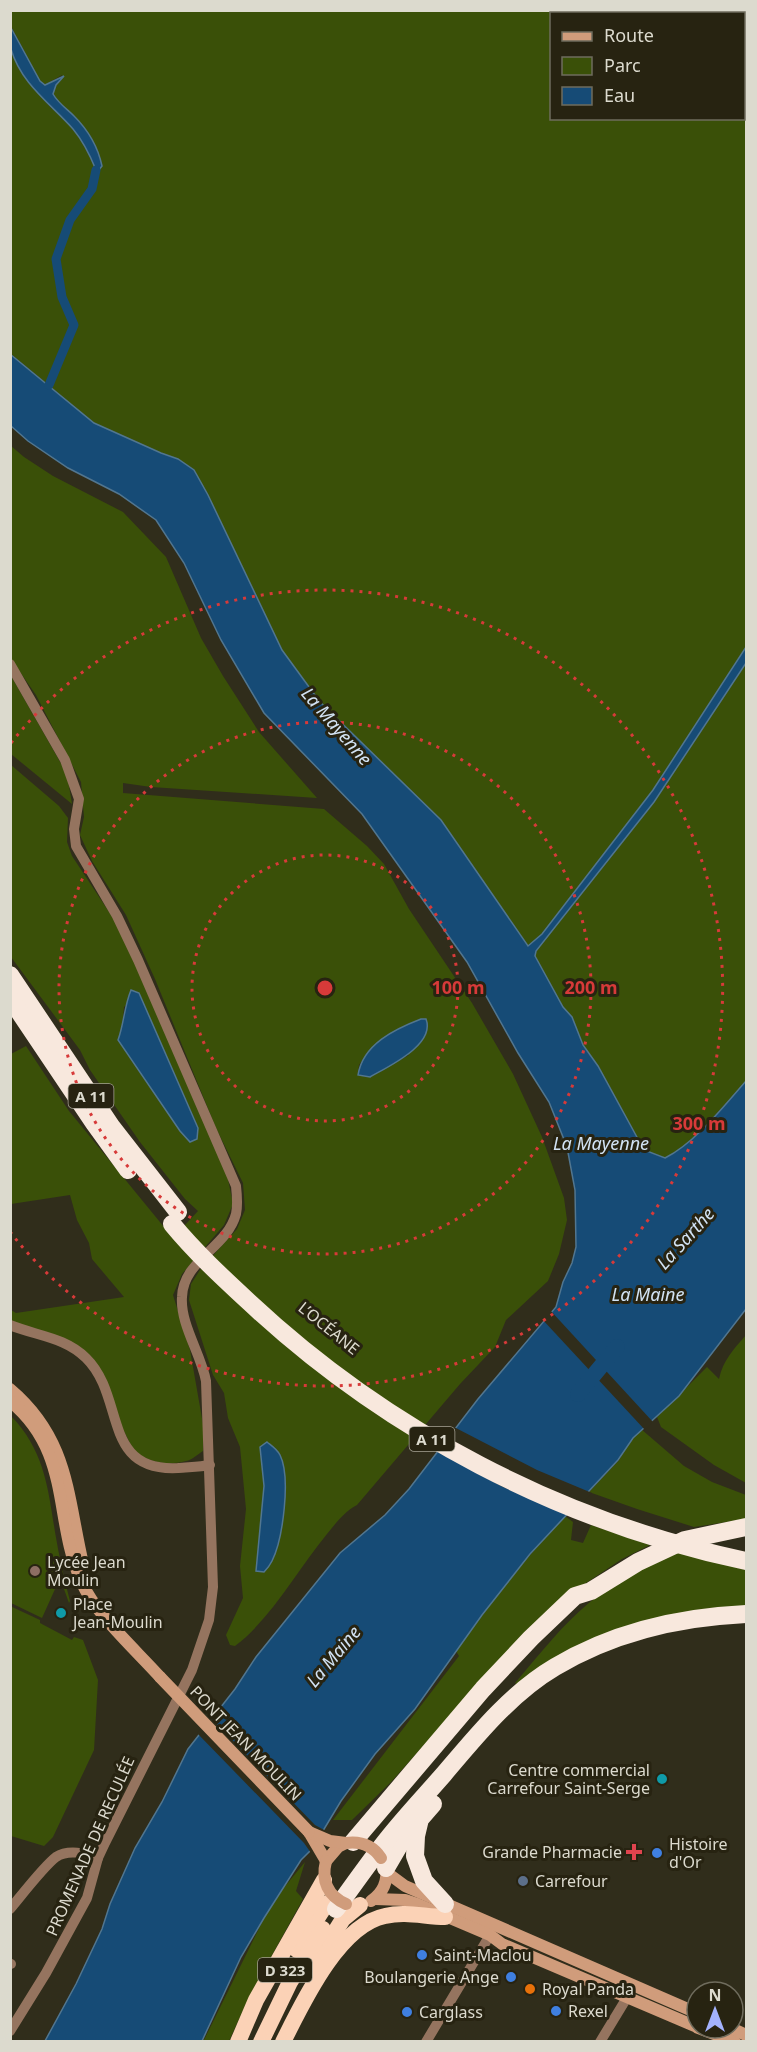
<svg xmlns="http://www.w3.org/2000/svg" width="757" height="2052" font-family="'Noto Sans',sans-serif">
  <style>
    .green { fill: #3a5008; fill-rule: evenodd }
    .water { fill: #164b76; stroke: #517690; stroke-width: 1.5 }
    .pier { fill: #302d1b }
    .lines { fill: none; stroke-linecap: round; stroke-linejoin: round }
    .canal { stroke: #164b76; stroke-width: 9 }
    .river { stroke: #164b76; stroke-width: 16 }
    .minor { stroke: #95745f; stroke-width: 10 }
    .secondary { stroke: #d09c7b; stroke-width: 12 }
    .trunk { stroke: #fbd2b6; stroke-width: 16 }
    .motorway { stroke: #f8e8dd; stroke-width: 18 }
    .secondary-bridge { stroke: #d09c7b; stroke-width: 12 }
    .motorway-bridge { stroke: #f8e8dd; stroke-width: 18 }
    .ring { fill: none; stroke: #d73a39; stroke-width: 3; stroke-dasharray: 3 6 }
    .education-dot { fill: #8d6e63; stroke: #272311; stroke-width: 2 }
    .culture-dot { fill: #0f9aa8; stroke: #272311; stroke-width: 2 }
    .health-dot { fill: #e0444e; stroke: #272311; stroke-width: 2 }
    .shop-dot { fill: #3f7fe0; stroke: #272311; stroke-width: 2 }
    .service-dot { fill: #5c6f8a; stroke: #272311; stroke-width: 2 }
    .food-dot { fill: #e8710a; stroke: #272311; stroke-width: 2 }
    .labels { text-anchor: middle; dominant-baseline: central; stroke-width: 6; stroke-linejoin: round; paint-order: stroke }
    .shield { fill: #272311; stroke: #a6a395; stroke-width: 1.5 }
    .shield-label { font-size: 15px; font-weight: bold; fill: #dcdace }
    .street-label { font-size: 16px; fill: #dcdace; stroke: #272311 }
    .poi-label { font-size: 16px; fill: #dcdace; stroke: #272311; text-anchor: start }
    .water-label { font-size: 18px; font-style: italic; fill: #d2e3f4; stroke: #272311 }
    .centre { fill: #d73a39; stroke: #272311; stroke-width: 3 }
    .ring-label { font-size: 18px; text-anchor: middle; font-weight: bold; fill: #d73a39; stroke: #272311; stroke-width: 6; stroke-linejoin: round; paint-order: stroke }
  </style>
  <rect width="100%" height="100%" fill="#302d1b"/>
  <g class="green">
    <path d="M11 11H746V647L653 790 542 934 528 946 441 820 320 702 282 650 208 495 194 470 178 459 161 453 94 423 11 354 10 48 22 73 51 108 59 113 80 138 96 169 102 166C98 148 87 129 74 116 67 109 58 103 53 94L56 85 62 79V75L45 85 40 81 11 26ZM552 14H744V118H552Z"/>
    <path d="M10 445 24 457 53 476 123 512 166 557 201 638 223 676 259 732 317 798 151 787 123 783V793L324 809 367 846 384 864 409 909 472 1003 513 1074 542 1137 564 1198 567 1220 559 1254 548 1281 506 1320 495 1347 460 1384 357 1505C344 1512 336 1523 327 1534 298 1569 271 1619 235 1646L230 1645 226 1635 243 1598 240 1566 246 1509 240 1447 228 1418 224 1393 213 1375 189 1300 191 1284 200 1270 237 1229 245 1210 243 1183 216 1128 155 979 126 915 92 861 80 835 84 817 81 782 36 695 11 659ZM371 1049 409 1055 391 1065 358 1074 359 1065ZM260 1448 285 1476 256 1570 264 1486Z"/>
    <path d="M746 663V1081L689 1144 665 1158 644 1150 598 1066 583 1045 572 1017 563 1007 535 956 536 951 654 802Z"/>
    <path d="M10 674 67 774 72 804 11 754Z"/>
    <path d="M11 765 59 806 68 818 67 842 72 856 119 927 227 1174 233 1204 224 1225 182 1274 173 1295 190 1350 203 1424V1451C198 1454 192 1460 186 1461 168 1466 147 1463 133 1449L84 1352 11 1320V1310L16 1313 124 1297 92 1259 89 1243 77 1220 70 1195 11 1204V1054L26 1046 69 1111 173 1238 198 1211 185 1199 140 1142 90 1070 80 1050 11 957ZM139 993 198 1127 122 1029 124 1007Z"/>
    <path d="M746 1335V1483L714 1465 661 1427 657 1417 707 1367 719 1379C723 1360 734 1349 746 1335Z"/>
    <path d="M11 1416C44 1450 48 1487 55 1532 59 1556 64 1579 70 1601L69 1603 60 1578 42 1618 11 1603Z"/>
    <path d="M641 1429 684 1466 712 1482 746 1495V1519L694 1527 637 1509 589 1492 619 1460 632 1438Z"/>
    <path d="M565 1516 573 1522 571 1540 583 1543 591 1525 650 1545 622 1559 583 1585 479 1683 391 1782 352 1820H333L459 1656 456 1651C490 1604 525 1558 565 1516Z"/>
    <path d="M673 1551 746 1570V1607L721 1608 518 1685 515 1683C539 1655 562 1625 590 1602 616 1582 645 1567 673 1551Z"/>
    <path d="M10 1606 40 1620V1623L72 1640 74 1637 83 1640 98 1680 94 1750 53 1837 44 1846 11 1836Z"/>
    <path d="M305 1862 296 1891 303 1899 250 1995 229 2041 203 2042 272 1902Z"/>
  </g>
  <g class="water">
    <path d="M10 26 40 81 45 85 64 76 56 85 53 94C58 103 67 109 74 116 88 130 98 147 102 166L99 170H96C90 155 83 141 73 129 51 104 21 84 11 49 9 42 10 33 10 26Z"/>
    <path d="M10 354 94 423 161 453 178 459 194 470 208 495 282 650 320 702 441 820 528 946 542 934 653 790 746 647V663L654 802 536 951 535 956 563 1007 572 1017 583 1045 598 1066 644 1150 665 1158C695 1143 723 1107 746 1081V1309L679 1396 633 1438 618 1460 530 1554 482 1615 415 1709 375 1754 341 1801 312 1849 301 1860 264 1918 241 1957 202 2041H45L76 1984 102 1929 110 1904 135 1848 162 1802 188 1749 235 1689 256 1657 340 1553 385 1515 409 1489 478 1399 556 1307 563 1282 572 1263 576 1247 575 1190 567 1147 549 1102 518 1053 467 962 362 814 264 713 221 640 184 563 156 520 119 494 68 468 28 441 11 426Z"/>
    <path d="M131 990 139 993 198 1128 197 1139 190 1142 180 1131 118 1040C124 1024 124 1007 131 990Z"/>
    <path d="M421 1019H426C436 1045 387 1067 370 1077L358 1075C363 1044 395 1029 421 1019Z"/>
    <path d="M267 1442C272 1446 277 1449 280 1455 291 1477 283 1539 272 1561 270 1565 267 1569 264 1572L256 1571 264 1486 260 1447Z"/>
  </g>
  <g class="pier">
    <path d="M550 1310 653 1422 645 1430 542 1319Z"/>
    <path d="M452 1426 537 1470 592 1493 569 1516 503 1487 434 1450Z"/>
    <path d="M210 1717 315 1825 326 1831 311 1853 304 1843 197 1733Z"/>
  </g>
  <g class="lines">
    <path class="canal" d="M49 385 74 325 62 297 56 259 70 220 92 189 96 170"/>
    <path class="river" d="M578 1394 617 1347"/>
    <g class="minor">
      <path d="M10 664 65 760 79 799 74 829 76 846 117 916 138 960 236 1186C237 1195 238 1205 236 1214 227 1248 183 1260 182 1297 180 1324 201 1354 206 1381L213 1587 209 1620 192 1670 105 1843 98 1858 87 1898 46 1973 10 2031"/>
      <path d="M10 1325C37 1336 65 1337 86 1358 126 1397 101 1472 178 1468 188 1467 199 1467 210 1465"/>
      <path d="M10 1909C21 1896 44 1866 56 1857 68 1849 86 1853 98 1858"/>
      <path d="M10 1964H11"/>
      <path d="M426 2042 490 1935"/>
      <path d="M600 2042 631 1991"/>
    </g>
    <g class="secondary">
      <path d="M10 1389C69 1439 67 1495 83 1564"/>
      <path d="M10 1401C72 1452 53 1517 81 1581 96 1615 135 1649 160 1677"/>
      <path d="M309 1832 326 1861 338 1847 346 1843"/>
      <path d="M309 1832 330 1841 346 1843"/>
      <path d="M386 1872 405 1886 697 2013"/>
      <path d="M375 1899 405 1900 417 1904 490 1935 502 1944 697 2027"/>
      <path d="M371 1901C383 1893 388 1881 386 1867"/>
      <path d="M698 2028 735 2042"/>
      <path d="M731 2028 746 2035"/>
    </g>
    <g class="trunk">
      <path d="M297 1950 327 1903"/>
      <path d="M315 1964 343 1919 360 1905"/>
      <path d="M238 2042 256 2000 324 1880"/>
      <path d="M261 2042 290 1982 323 1929"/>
      <path d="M283 2042C303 2002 339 1925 385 1916 406 1911 425 1917 445 1917"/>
    </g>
    <g class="motorway">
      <path d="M10 975 111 1126 178 1212"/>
      <path d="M10 998 94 1123 128 1170"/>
      <path d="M433 1804 420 1819 416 1836 415 1856 424 1881 445 1904"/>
      <path d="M353 1842 483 1689 531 1638 575 1596 591 1591 638 1562 685 1540 746 1527"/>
      <path d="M386 1868 400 1844 413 1827"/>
      <path d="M336 1909C351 1888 366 1867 382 1846 401 1821 423 1798 444 1774 477 1735 511 1693 555 1667 612 1633 680 1617 746 1614"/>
    </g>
    <g class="secondary-bridge">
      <path d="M160 1677 309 1832"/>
      <path d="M346 1843C361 1841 373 1846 381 1858"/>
      <path d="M326 1861C321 1881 328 1896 346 1904"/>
    </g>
    <path class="motorway-bridge" d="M172 1224C195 1252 222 1277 249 1302 387 1431 561 1522 746 1561"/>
  </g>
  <g class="ring">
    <circle cx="325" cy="988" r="133"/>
    <circle cx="325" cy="988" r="266"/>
    <path d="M11 743A398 398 0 1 1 11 1233"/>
  </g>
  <circle class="education-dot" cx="35" cy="1571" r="6"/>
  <g class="culture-dot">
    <circle cx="61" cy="1613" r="6"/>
    <circle cx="662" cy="1779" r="6"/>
  </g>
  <path class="health-dot" d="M631 1843h6v6h6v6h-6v6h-6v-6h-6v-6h6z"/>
  <g class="shop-dot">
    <circle cx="657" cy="1853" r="6"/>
    <circle cx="422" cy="1955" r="6"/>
    <circle cx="511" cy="1977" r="6"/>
    <circle cx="556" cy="2011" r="6"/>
    <circle cx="407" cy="2012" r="6"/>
  </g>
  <circle class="service-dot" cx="523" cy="1881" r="6"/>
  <circle class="food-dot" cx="530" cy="1989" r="6"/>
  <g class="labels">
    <g class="shield">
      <rect x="68.5" y="1084" width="45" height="24" rx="4.5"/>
      <rect x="409.5" y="1427" width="45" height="24" rx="4.5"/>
      <rect x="258" y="1958" width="54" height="24" rx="4.5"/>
    </g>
    <g class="shield-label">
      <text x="91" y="1096">A 11</text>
      <text x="432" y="1439">A 11</text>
      <text x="285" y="1970">D 323</text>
    </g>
    <g class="street-label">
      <text transform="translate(329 1328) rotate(39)">L’OCÉANE</text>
      <text transform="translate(246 1743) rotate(46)">PONT JEAN MOULIN</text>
      <text transform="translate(90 1846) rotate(-66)">PROMENADE DE RECULÉE</text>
    </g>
    <g class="poi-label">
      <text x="47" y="1562">Lycée Jean<tspan x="47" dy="18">Moulin</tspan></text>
      <text x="73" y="1604">Place<tspan x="73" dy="18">Jean-Moulin</tspan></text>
      <text x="650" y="1770" text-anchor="end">Centre commercial<tspan x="650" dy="18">Carrefour Saint-Serge</tspan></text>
      <text x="669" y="1844">Histoire<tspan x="669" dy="18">d'Or</tspan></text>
      <text x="622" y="1852" text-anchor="end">Grande Pharmacie</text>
      <text x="535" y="1881">Carrefour</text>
      <text x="434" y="1955">Saint-Maclou</text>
      <text x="499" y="1977" text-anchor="end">Boulangerie Ange</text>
      <text x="542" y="1989">Royal Panda</text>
      <text x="568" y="2011">Rexel</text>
      <text x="419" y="2012">Carglass</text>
    </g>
    <g class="water-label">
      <text transform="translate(337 726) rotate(49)">La Mayenne</text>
      <text x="601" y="1143">La Mayenne</text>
      <text transform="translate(685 1238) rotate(-48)">La Sarthe</text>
      <text x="648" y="1294">La Maine</text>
      <text transform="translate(333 1656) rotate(-50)">La Maine</text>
    </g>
  </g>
  <circle cx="325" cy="988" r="9" class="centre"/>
  <g class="ring-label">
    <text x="458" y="994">100 m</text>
    <text x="591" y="994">200 m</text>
    <text x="699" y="1130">300 m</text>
  </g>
  <rect width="757" height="2052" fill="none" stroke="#dcdace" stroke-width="24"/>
  <rect x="550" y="12" width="195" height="108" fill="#272311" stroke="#6f6c5d" stroke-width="1.5"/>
  <rect x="562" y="32" width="30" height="9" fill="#d09c7b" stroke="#6f6c5d" stroke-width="1.5"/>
  <text x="604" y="42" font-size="18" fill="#dcdace">Route</text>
  <rect x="562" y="57" width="30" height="18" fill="#3a5008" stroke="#6f6c5d" stroke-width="1.5"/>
  <text x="604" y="72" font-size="18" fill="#dcdace">Parc</text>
  <rect x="562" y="87" width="30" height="18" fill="#164b76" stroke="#6f6c5d" stroke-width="1.5"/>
  <text x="604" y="102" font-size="18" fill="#dcdace">Eau</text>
  <g transform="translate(715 2010)"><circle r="28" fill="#272311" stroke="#6f6c5d" stroke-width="1.5"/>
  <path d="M0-4.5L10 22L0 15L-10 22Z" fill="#a3b2fd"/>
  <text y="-9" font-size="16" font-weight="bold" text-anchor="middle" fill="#dcdace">N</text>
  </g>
</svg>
